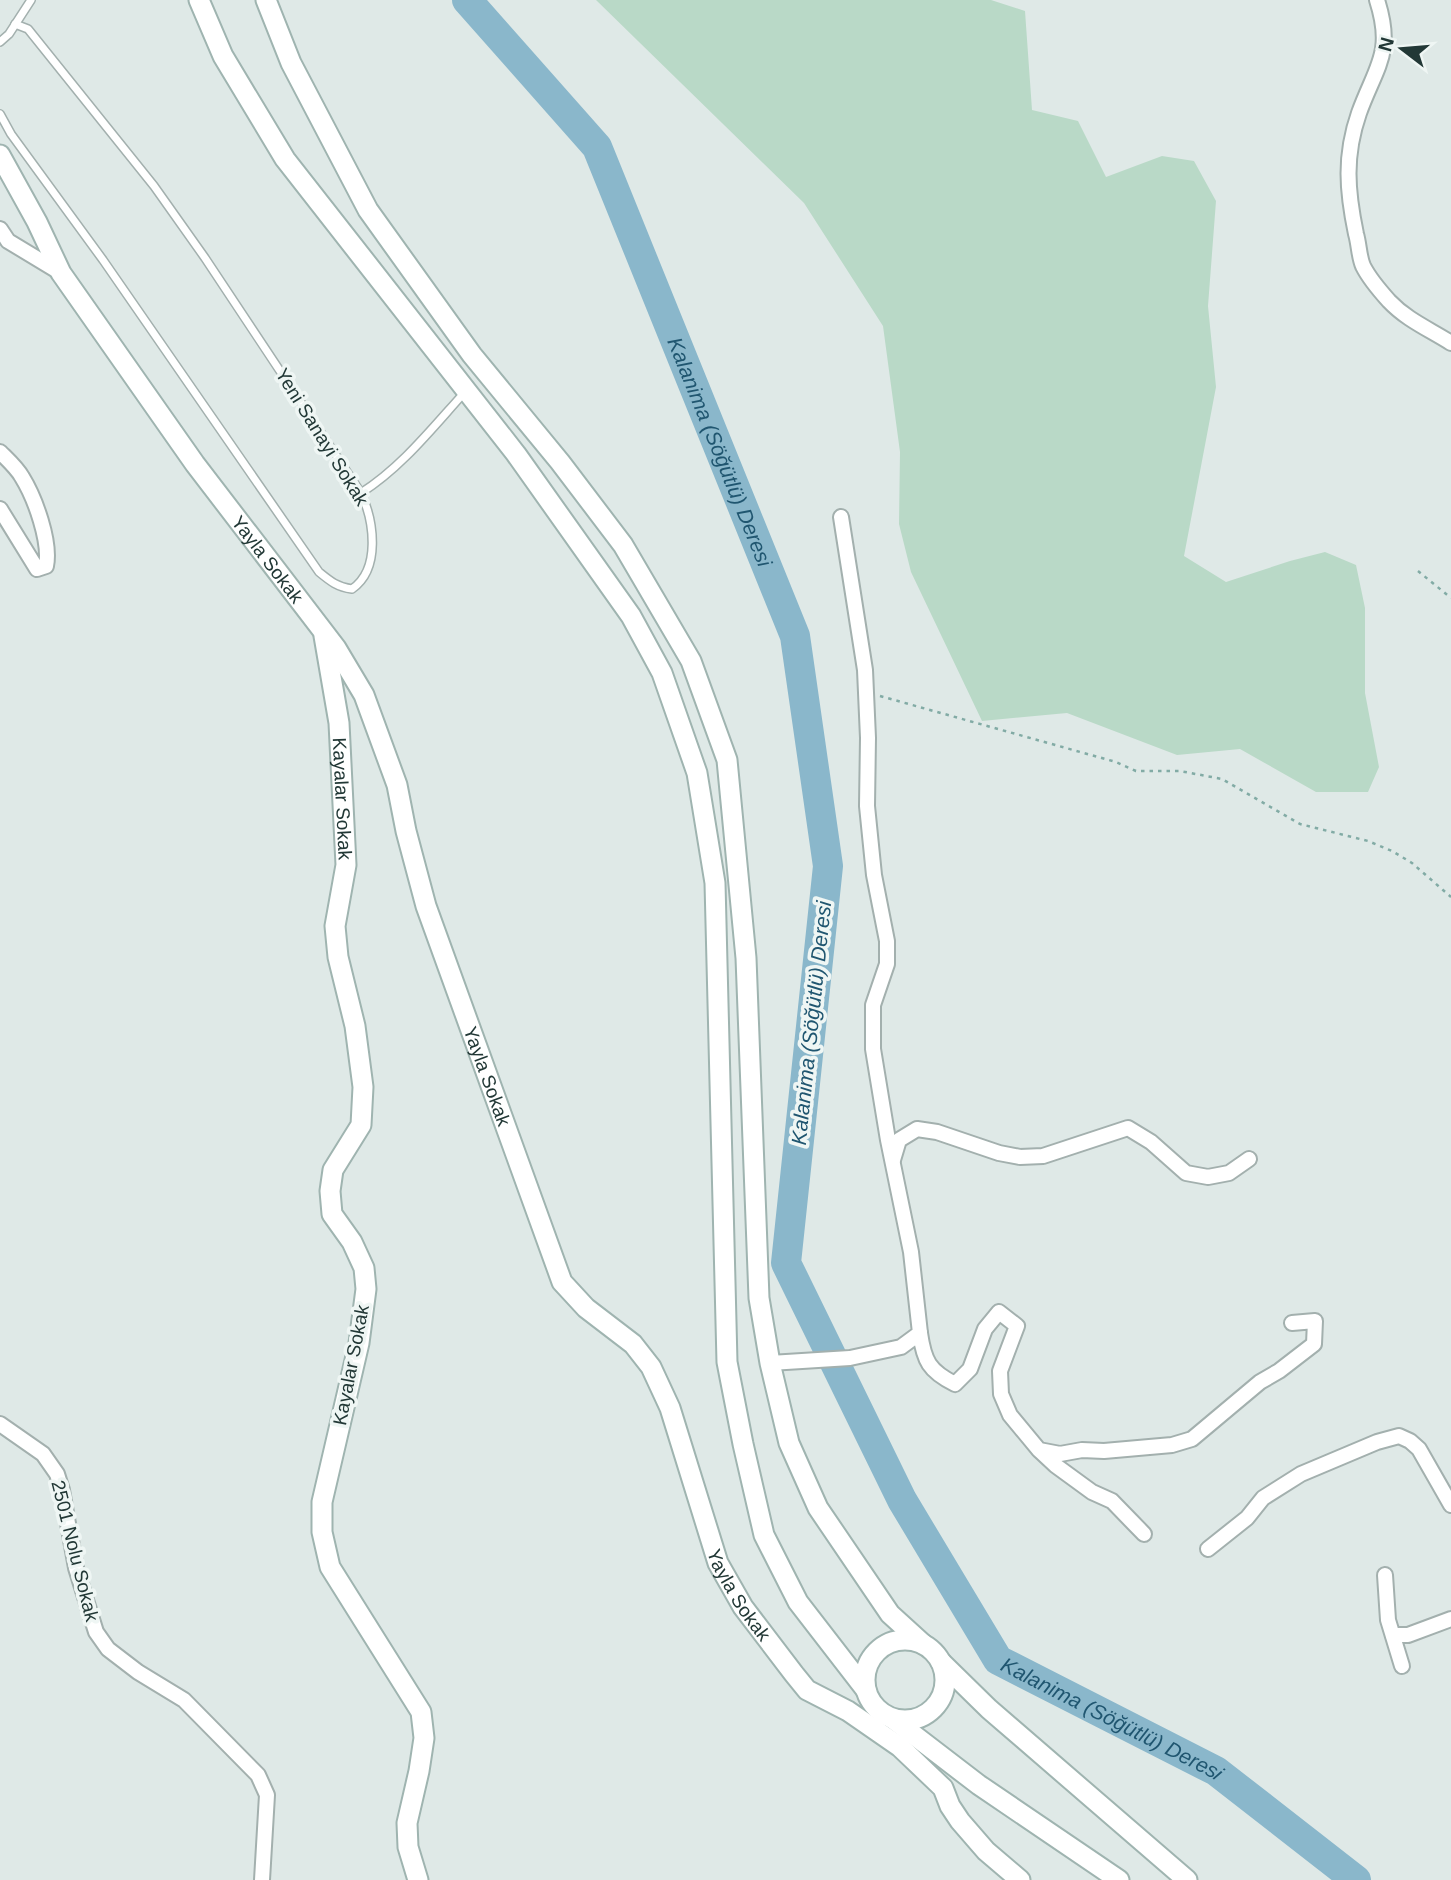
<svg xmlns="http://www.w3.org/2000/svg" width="1451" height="1880" font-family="Arial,sans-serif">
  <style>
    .green { fill: #b9d9c7 }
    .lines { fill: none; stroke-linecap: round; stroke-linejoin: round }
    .river { stroke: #8ab7cb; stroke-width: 30 }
    .lane-casing { stroke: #a3b0ae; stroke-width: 10 }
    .street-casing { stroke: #a3b0ae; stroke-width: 18 }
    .secondary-casing { stroke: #9fb4b0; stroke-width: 23 }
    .path { stroke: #82aba5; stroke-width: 2.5; stroke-dasharray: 3.5 5; stroke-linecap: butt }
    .lane { stroke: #fff; stroke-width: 7 }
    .street { stroke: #fff; stroke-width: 14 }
    .secondary { stroke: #fff; stroke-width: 19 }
    .labels { text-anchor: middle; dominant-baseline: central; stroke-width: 7; stroke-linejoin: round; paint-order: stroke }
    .street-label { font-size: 19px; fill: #223836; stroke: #eff6f4 }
    .water-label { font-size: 21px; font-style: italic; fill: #205670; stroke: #eff6f4 }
  </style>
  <rect width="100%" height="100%" fill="#dfe9e7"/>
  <path class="green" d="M596 0H991L1025 11 1032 110 1078 121 1106 177 1162 156 1194 161 1216 201 1208 306 1216 387 1184 556 1226 582 1290 561 1325 552 1356 565 1365 608V693L1379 767 1368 792H1316L1240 749 1177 755 1067 713 982 721 911 572 899 524 900 452 883 326 804 203Z"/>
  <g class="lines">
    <path class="river" id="s1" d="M467 0 597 147 795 636 828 866 786 1263 902 1500 998 1660 1216 1771 1356 1880"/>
    <defs>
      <g id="lane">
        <path d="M0 42 9 34 31 0"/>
        <path d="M0 114 11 134 103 260 319 572C330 581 337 587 352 589 381 569 374 521 361 493L205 258 154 186 28 29 15 24"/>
        <path d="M361 493C402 467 433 427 465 392"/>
      </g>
      <g id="street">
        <path d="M1377 0C1394 53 1376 66 1359 113 1344 156 1347 191 1356 234 1359 244 1359 257 1363 266 1369 278 1380 291 1389 301 1407 320 1429 329 1451 343"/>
        <path d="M0 229 8 241 61 273"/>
        <path d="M0 452C8 460 17 468 22 477 35 498 51 542 46 566L37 569 0 509"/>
        <path d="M893 1160 899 1140 917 1129 937 1132 999 1153 1020 1157 1043 1156 1128 1128 1151 1142 1186 1173 1208 1177 1229 1173 1249 1159"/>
        <path d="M920 1333C924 1361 929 1371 955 1384L970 1369 985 1329 999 1312 1017 1326 1000 1371 1001 1394 1010 1415 1039 1450 1060 1454 1082 1450 1104 1451 1172 1445 1192 1439 1260 1382 1279 1371 1314 1344 1315 1321 1292 1323"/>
        <path d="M770 1363 850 1358 901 1347 920 1333 911 1252 888 1140 873 1049V1005L887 964V941L874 875 867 806 868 738 865 670 841 517"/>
        <path d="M0 1424 43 1454 57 1474 62 1490 76 1568 96 1632 108 1649 138 1672 184 1700 258 1775 267 1795 262 1880"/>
        <path d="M1040 1451 1055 1465 1092 1492 1112 1501 1144 1534"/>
        <path d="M1208 1549 1247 1518 1263 1498 1301 1474 1377 1442 1399 1436 1410 1441 1419 1449 1451 1505"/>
        <path d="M1385 1575 1388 1620 1402 1666"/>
        <path d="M1393 1635H1408L1451 1619"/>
      </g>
      <g id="secondary">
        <path d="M199 0 223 56 285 159 516 454 631 616 662 673 697 773 715 883 727 1362 743 1444 764 1535 798 1602 866 1690"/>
        <path d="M266 0 291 63 368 210 472 355 560 462 623 545 691 661 727 760 746 958 759 1298 770 1363 789 1443 818 1508 890 1614 923 1644"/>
        <path id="s2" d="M0 155 37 222 61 273 195 464 336 648 364 695 397 785 406 831 426 906 562 1282 586 1308 633 1344 651 1367 670 1408 718 1563 743 1607 794 1674 807 1690 848 1711 900 1747 943 1788 950 1806 960 1821 986 1851 1020 1880"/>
        <path id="s3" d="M324 636 339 723 346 865 335 926 338 957 355 1026 363 1087 361 1125 333 1170 330 1191 332 1214 352 1242 364 1268 366 1289 359 1343 322 1502V1532L330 1567 421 1712 424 1738 419 1771 407 1823 408 1847 418 1880"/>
        <circle cx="905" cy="1680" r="40"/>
        <path d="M941 1662 989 1709 1187 1880"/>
        <path d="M893 1719 979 1785 1119 1880"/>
      </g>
    </defs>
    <use href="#lane" class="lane-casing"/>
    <use href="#street" class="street-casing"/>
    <use href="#secondary" class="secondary-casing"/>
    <g class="path">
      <path d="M1418 571 1451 598"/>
      <path d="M880 696 1116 762 1136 771H1180L1222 779 1300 824 1368 841 1392 851 1412 863 1451 897"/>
    </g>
    <use href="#lane" class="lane"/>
    <use href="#street" class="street"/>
    <use href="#secondary" class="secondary"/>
  </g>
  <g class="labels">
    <g class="street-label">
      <text transform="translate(322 437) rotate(58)">Yeni Sanayi Sokak</text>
      <text stroke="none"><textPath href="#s2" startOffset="486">Yayla Sokak</textPath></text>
      <text stroke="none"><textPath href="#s3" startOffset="164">Kayalar Sokak</textPath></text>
      <text stroke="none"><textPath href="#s2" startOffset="1054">Yayla Sokak</textPath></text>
      <text transform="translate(351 1365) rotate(-79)">Kayalar Sokak</text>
      <text transform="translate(75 1551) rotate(76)">2501 Nolu Sokak</text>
      <text stroke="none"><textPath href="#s2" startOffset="1642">Yayla Sokak</textPath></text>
    </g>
    <g class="water-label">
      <text stroke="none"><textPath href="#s1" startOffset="525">Kalanima (Söğütlü) Deresi</textPath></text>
      <text transform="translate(811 1023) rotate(-84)">Kalanima (Söğütlü) Deresi</text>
      <text stroke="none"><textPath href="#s1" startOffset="1934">Kalanima (Söğütlü) Deresi</textPath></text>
    </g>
  </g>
  <g transform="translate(1402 49) rotate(286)" stroke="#eff6f4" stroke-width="5" paint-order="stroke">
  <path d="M0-5L12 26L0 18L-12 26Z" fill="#223836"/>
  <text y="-10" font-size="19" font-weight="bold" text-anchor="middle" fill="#223836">N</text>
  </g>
</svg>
